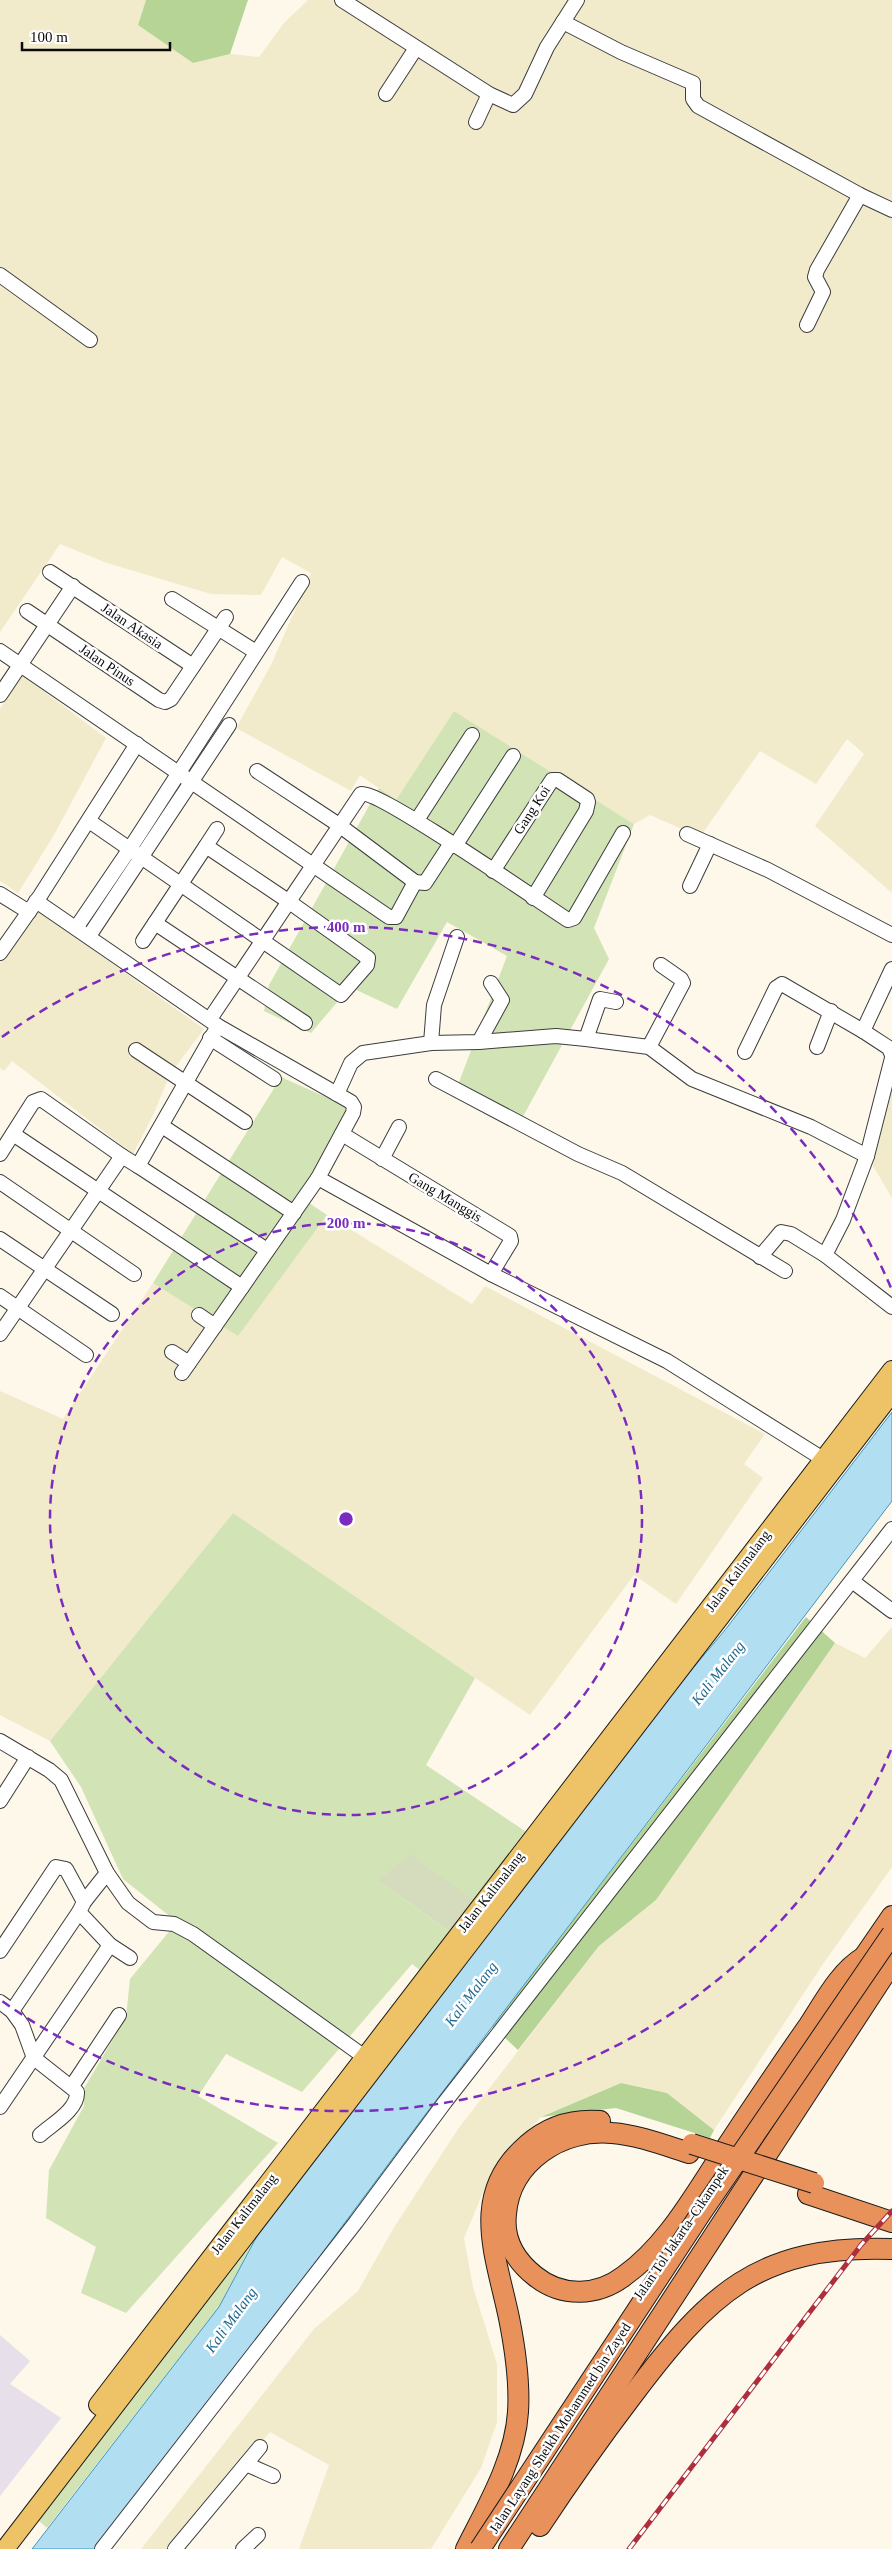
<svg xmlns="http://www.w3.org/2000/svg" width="892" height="2549" font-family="'Times New Roman',serif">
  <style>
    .industrial { fill: #e7dfe9 }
    .farmland { fill: #f1ebcc }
    .green { fill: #d2e4b6 }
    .forest { fill: #b7d497 }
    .cemetery { fill: #d5dcbd }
    .water { fill: #b2def1; stroke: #3e98c2 }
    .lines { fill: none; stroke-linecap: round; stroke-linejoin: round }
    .minor-casing { stroke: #3d3d3d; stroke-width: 16 }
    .major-casing { stroke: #1b1b1b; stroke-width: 20 }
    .highway-casing { stroke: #1b1b1b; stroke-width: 22 }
    .minor { stroke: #fff; stroke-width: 14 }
    .major { stroke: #eec368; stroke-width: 18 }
    .highway { stroke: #e9915b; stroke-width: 20 }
    .rail-casing { stroke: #ae2e3e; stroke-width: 5 }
    .rail { stroke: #fff; stroke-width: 3; stroke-dasharray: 9; stroke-linecap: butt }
    .highway-bridge-casing { stroke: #1b1b1b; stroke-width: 22; stroke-linecap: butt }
    .highway-bridge { stroke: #e9915b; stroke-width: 20 }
    .ring { fill: none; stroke: #7b2cbf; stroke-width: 2.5; stroke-dasharray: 9 6 }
    .labels { text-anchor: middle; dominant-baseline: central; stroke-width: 5; stroke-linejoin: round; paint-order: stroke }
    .street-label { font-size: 14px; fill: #0a0a0a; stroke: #fff }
    .water-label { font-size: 15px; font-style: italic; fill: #1e6891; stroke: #fff }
    .centre { fill: #7b2cbf; stroke: #fff; stroke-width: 2.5 }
    .ring-label { font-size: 15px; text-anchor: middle; font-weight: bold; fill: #7b2cbf; stroke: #fff; stroke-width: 5; stroke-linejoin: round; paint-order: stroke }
  </style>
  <rect width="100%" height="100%" fill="#fdf8e9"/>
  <path class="industrial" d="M0 2335 30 2361 10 2384 61 2418 0 2496Z"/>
  <g class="farmland">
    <path d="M0 0H146L138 25 193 63 230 54 259 57 284 23 308 0H892V893L815 826 864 754 847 739 816 784 760 751 700 837 650 815 634 824 454 711 396 800 360 775 351 791 236 728 271 665 311 573 282 557 261 595 211 594 107 563 60 544 0 632Z"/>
    <path d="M22 675 106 738 54 835 18 893 0 881V709Z"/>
    <path d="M37 910 204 1029 170 1074 154 1113 133 1154 12 1061 4 1071 0 1068V963Z"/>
    <path d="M892 1072V1198L869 1159Z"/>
    <path d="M327 1215 472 1304 485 1286 765 1434 744 1464 763 1478 676 1604 634 1575 530 1715 233 1513 50 1741 0 1715V1391L63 1419 153 1283 238 1335Z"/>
    <path d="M892 1627V1867L823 1964 714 2130 667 2093 621 2083 541 2117 492 2171 464 2238 473 2287 497 2364V2422L481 2468 431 2549H299L329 2465 270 2432 171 2549H141L314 2329 358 2291 393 2229 458 2129 599 1946 656 1900 835 1643 865 1658Z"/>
  </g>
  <g class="green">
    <path d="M454 711 634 824 594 928 609 959 520 1122 456 1090 507 956 447 922 397 1009 350 987 311 1033 264 1011 269 985 379 788 396 800Z"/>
    <path d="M281 1077 348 1107 299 1196 327 1215 238 1336 153 1283Z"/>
    <path d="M233 1513 475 1678 426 1765 543 1843 492 1914 378 1881 469 1945 438 1984 412 1964 302 2092 226 2054 198 2096 278 2143 126 2313 81 2293 96 2247 46 2218 49 2170 84 2106 83 2090 126 2017 130 1979 177 1922 123 1879 81 1787 50 1741Z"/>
    <path d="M264 2223 219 2307 47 2528 31 2514Z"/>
  </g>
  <g class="forest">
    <path d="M146 0H248L230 54 193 63 138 25Z"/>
    <path d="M806 1617 835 1643 656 1900 599 1946 518 2050 492 2026Z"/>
    <path d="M621 2083 667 2093 714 2130 710 2138 616 2108 541 2117Z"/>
  </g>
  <path class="cemetery" d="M410 1854 492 1914 469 1945 378 1881Z"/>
  <path class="water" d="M892 1412V1501L422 2119 102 2549H32L219 2307 264 2223 545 1844 725 1630Z"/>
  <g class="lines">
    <defs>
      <g id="minor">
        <path d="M342 0 489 94 513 105 525 94 547 47 577 0"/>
        <path d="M563 22 621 52 693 83V99L698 106 860 195 892 210"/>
        <path d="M386 94 416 48"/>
        <path d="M476 122 489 94"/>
        <path d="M0 275 90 340"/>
        <path d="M807 325 823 292 815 277 817 270 860 195"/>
        <path d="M50 572 193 666"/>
        <path d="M172 599 256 652"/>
        <path d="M27 611 159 700 165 702 171 699 226 617"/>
        <path d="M0 651 389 917H396L415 882"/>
        <path d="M0 695 73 586"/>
        <path d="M257 771 339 825 415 882 425 883 451 843"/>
        <path d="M417 820 472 735"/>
        <path d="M89 821 341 995 367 965 368 958 288 901 206 846 217 829"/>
        <path d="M687 834 768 870 892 935"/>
        <path d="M455 846 513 756"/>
        <path d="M493 871 552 780H558L587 799 588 802 586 811 533 898"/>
        <path d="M690 886 710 844"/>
        <path d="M0 894 29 912"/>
        <path d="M36 901 218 1026 351 1102 354 1107 353 1113 318 1178 491 1274 667 1361 831 1464"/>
        <path d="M155 923 305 1023"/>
        <path d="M76 928 129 850 302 582"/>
        <path d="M89 936 229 725"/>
        <path d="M143 941 206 846"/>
        <path d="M0 953 40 896 137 744"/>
        <path d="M892 969 863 1031 889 1048 892 1055"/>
        <path d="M210 1019 361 794C379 790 540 902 568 920L574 918 623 833"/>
        <path d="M210 1038 274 1079"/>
        <path d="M586 1039 600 999 616 1002"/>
        <path d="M479 1042 502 1000 491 983"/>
        <path d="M431 1043 434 1005 457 937"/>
        <path d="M649 1047 683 983 681 979 661 965"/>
        <path d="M817 1047 831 1011"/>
        <path d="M136 1050 245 1122"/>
        <path d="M745 1052 776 988 782 984 863 1031"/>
        <path d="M892 1058 867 1156 843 1220 825 1255 892 1307"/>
        <path d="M436 1079 578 1154 622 1173 785 1271"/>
        <path d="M337 1094 351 1063 363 1053 431 1043 479 1042 556 1036 586 1039 649 1047 692 1079 811 1127 867 1156"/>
        <path d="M162 1126 294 1213"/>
        <path d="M13 1134 242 1287"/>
        <path d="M342 1134 510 1236 511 1241 491 1274"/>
        <path d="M0 1154 33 1102 41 1099 122 1156"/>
        <path d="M382 1159 399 1127"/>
        <path d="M138 1166 267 1250"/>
        <path d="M0 1182 134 1274"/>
        <path d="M0 1239 112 1314"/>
        <path d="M760 1257 781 1232 791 1234 825 1255"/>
        <path d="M0 1296 86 1355"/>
        <path d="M199 1315 215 1326"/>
        <path d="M0 1334 122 1156 138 1166 218 1026"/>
        <path d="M172 1352 189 1363"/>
        <path d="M182 1373 318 1178"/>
        <path d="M852 1581 892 1611"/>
        <path d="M0 1741 49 1770 61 1780 107 1873 128 1903 153 1922 174 1924 193 1934 373 2063"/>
        <path d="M0 1801 28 1757"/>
        <path d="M110 1945 130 1958"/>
        <path d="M0 1951 56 1867 66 1869 84 1902"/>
        <path d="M0 2002 12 2011"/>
        <path d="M72 2086 119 2015"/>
        <path d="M0 2107 110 1945 79 1912 84 1902 107 1873"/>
        <path d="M40 2135C52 2124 78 2110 77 2092L34 2058 22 2025 12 2011 79 1912"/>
        <path d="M246 2464 273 2476"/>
        <path d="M102 2549 356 2222 445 2102 892 1529"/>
        <path d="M175 2549 260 2447"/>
        <path d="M243 2549 258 2535"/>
      </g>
      <g id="major">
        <path d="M108 2413 98 2405 892 1370"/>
        <path d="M5 2549 892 1393"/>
      </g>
      <g id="highway">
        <path d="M857 1967 892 1916"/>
        <path d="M689 2153C664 2145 638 2135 612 2133 562 2128 510 2162 506 2214 503 2240 516 2261 535 2276 562 2298 598 2296 624 2276 665 2247 692 2199 719 2158 749 2113 778 2069 809 2025 824 2002 840 1971 864 1957"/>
        <path d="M808 2194 892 2222"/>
        <path d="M540 2526C569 2482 600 2438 632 2396 708 2295 758 2244 892 2249"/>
        <path d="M466 2549C487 2507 515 2460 518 2412 520 2381 515 2348 509 2318 496 2255 469 2195 527 2145 548 2126 573 2119 600 2121"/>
        <path d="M509 2549 892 1963"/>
      </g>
    </defs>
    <use href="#minor" class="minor-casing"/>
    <use href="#major" class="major-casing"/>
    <use href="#highway" class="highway-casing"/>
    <use href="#minor" class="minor"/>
    <use href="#major" class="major"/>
    <use href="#highway" class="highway"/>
    <defs>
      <path id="rail" d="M629 2549 861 2245 892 2211"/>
    </defs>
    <use href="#rail" class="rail-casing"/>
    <use href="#rail" class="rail"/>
    <defs>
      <g id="highway-bridge">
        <path d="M692 2144 814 2183"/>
        <path d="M480 2549 701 2213 892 1934"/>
      </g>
    </defs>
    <use href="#highway-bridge" class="highway-bridge-casing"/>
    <use href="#highway-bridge" class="highway-bridge"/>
  </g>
  <g class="ring">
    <circle cx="346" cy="1519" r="296"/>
    <path d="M891 1750A592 592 0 0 1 2 2001M2 1037A592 592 0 0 1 891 1288"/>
  </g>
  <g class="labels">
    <g class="street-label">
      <text transform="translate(132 626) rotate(34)">Jalan Akasia</text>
      <text transform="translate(107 665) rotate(34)">Jalan Pinus</text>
      <text transform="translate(532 810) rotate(-57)">Gang Koi</text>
      <text transform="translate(445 1197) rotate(31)">Gang Manggis</text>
      <text transform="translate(738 1571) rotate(-53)">Jalan Kalimalang</text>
      <text transform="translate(491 1892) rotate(-52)">Jalan Kalimalang</text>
      <text transform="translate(244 2214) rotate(-52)">Jalan Kalimalang</text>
      <text transform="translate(681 2233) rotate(-56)">Jalan Tol Jakarta–Cikampek</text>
      <text transform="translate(560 2428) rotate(-57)">Jalan Layang Sheikh Mohammed bin Zayed</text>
    </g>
    <g class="water-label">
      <text transform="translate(718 1673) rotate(-52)">Kali Malang</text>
      <text transform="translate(471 1994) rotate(-53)">Kali Malang</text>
      <text transform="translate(231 2320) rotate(-54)">Kali Malang</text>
    </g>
  </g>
  <circle cx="346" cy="1519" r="8" class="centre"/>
  <g class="ring-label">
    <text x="346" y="932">400 m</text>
    <text x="346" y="1228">200 m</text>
  </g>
  <path d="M22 42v8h148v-8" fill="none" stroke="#0a0a0a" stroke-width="2.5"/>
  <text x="30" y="42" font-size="15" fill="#0a0a0a" stroke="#ffffff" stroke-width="4" paint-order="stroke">100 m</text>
</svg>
